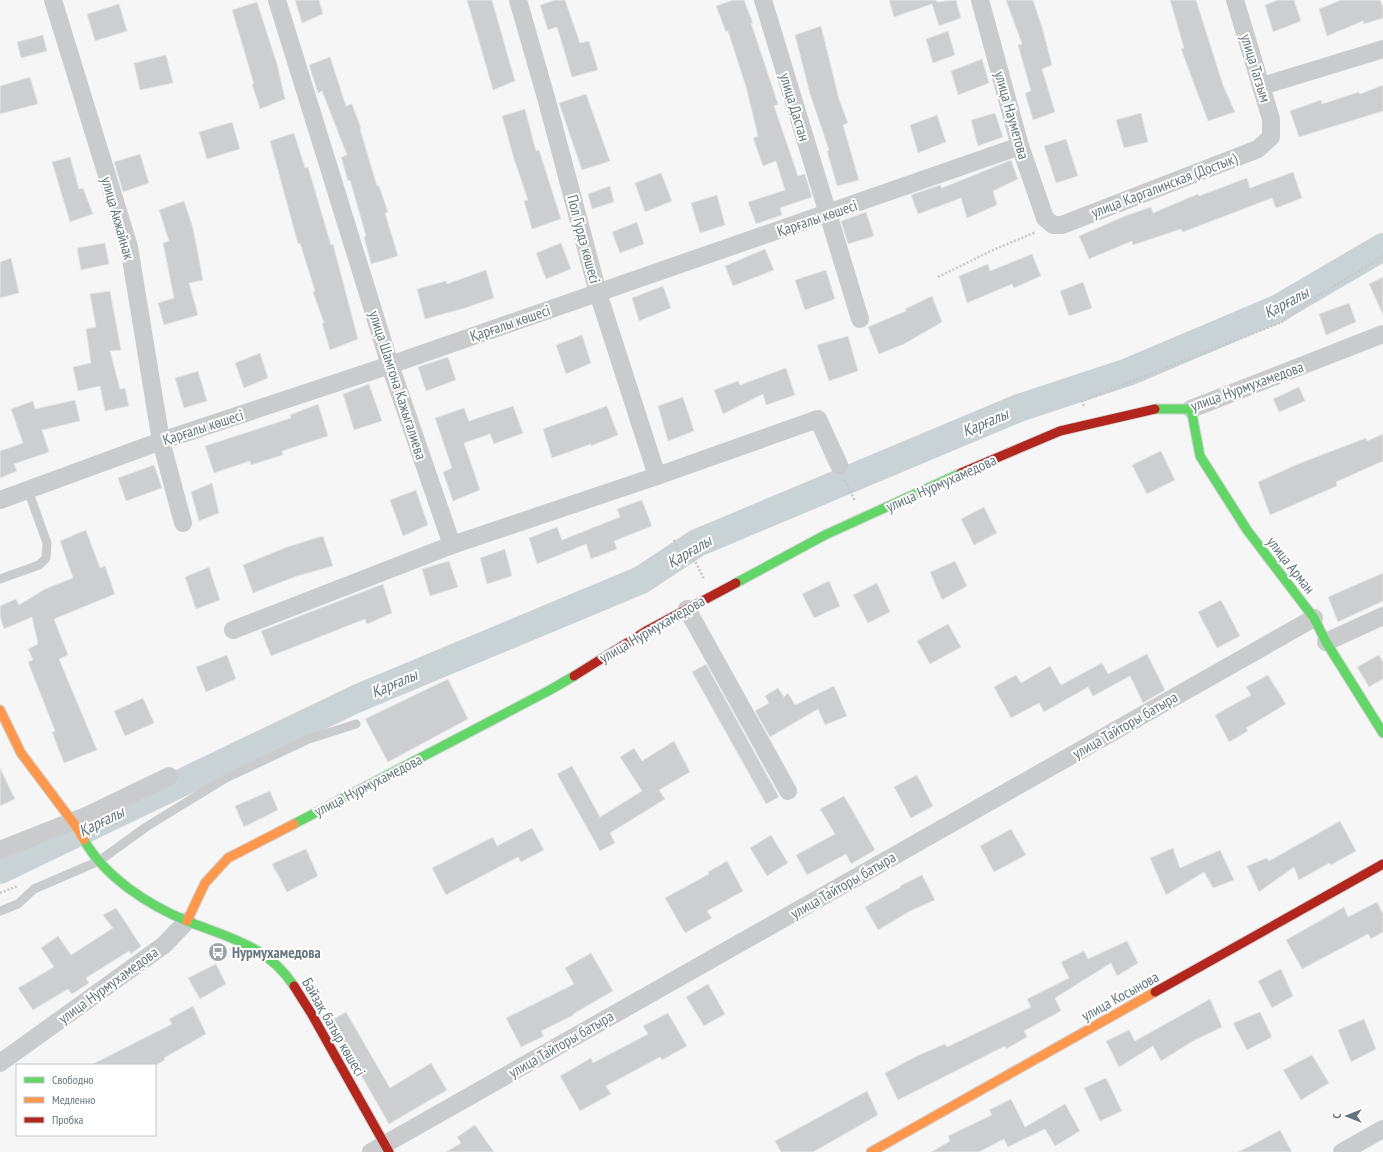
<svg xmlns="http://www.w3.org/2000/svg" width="1383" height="1152" font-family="'PT Sans Narrow',sans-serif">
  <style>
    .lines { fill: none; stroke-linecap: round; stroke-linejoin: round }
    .river { stroke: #c9d2d4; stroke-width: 28 }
    .building { fill: #cdcecf; stroke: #e6e6e6 }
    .fast-casing { stroke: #d2d3d4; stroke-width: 11 }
    .slow-casing { stroke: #d2d3d4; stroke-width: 11 }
    .jam-casing { stroke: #d2d3d4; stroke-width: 11 }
    .path { stroke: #c7c8c9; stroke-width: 2.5; stroke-dasharray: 2 2; stroke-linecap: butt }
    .lane { stroke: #c9cbcc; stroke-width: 9 }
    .street { stroke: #c9cbcc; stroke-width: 18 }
    .fast { stroke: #63d668; stroke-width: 9 }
    .slow { stroke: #ff974d; stroke-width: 9 }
    .jam { stroke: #b3261e; stroke-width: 9 }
    .labels { text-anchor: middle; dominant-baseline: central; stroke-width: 4; stroke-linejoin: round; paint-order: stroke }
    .street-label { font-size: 15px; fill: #65757d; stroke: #fff }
    .poi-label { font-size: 15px; font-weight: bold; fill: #65757d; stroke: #fff; text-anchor: start }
    .water-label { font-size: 16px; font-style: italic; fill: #607478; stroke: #fff }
  </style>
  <rect width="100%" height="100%" fill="#f6f6f6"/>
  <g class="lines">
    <path class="river" d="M0 870 356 699 641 580 697 543 1019 408 1128 372 1277 309 1383 247"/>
  </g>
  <g class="building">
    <path d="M295 0H319L323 14 302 23Z"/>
    <path d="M467 0H492L515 81 493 90Z"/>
    <path d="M555 0H565L580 43 589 41 598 70 572 77 557 27 548 30 540 5Z"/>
    <path d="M733 0H744L753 23H751L778 104 774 106 798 176 805 174 812 197 780 208 782 215 756 224 748 202 785 190 776 161 763 166 753 138 758 136 746 87 728 31 726 32 716 6Z"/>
    <path d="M889 0H936L937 2 956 0 961 18 939 26 932 4 894 17Z"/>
    <path d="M1006 0H1033L1042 27 1052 65 1042 69 1055 112 1033 120 1025 93 1031 91 1018 45 1022 44Z"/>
    <path d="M1170 0H1196L1223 85 1235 112 1208 121 1181 49 1184 48Z"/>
    <path d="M1278 0H1294L1301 21 1273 32 1265 5Z"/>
    <path d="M1341 0H1380L1383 7V18L1364 24 1363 21 1327 36 1319 9Z"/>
    <path d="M257 2 277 64 285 99 260 109 252 84H254L232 10Z"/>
    <path d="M119 4 127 31 95 41 87 14Z"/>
    <path d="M821 26 839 99 848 123 843 125 859 180 837 186 827 151 829 150 810 94 795 35Z"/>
    <path d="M948 31 955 55 933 63 926 39Z"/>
    <path d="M43 35 47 51 21 58 17 42Z"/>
    <path d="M166 55 173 83 140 90 134 63Z"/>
    <path d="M330 57 346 106 352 104 361 128 360 129 377 186H379L388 212 385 213 398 256 371 264 364 237 366 236 350 180 348 181 341 157 347 155 322 91 318 93 309 65Z"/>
    <path d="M982 59 989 83 958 95 951 71Z"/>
    <path d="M30 77 38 104 0 114V86Z"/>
    <path d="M1383 85V111L1299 137 1290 111 1321 100 1322 104 1359 92 1360 94Z"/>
    <path d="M586 94 610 161 582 170 559 103Z"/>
    <path d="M525 109 536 151 539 150 561 219 532 229 524 201 528 200 514 159 502 116Z"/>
    <path d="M995 113 1003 137 978 146 971 120Z"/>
    <path d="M1141 113 1148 142 1124 148 1116 120Z"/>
    <path d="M937 115 946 142 918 153 910 125Z"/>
    <path d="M232 122 240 149 207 159 199 132Z"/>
    <path d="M294 133 305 168 308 167 331 245 333 244 358 339 330 350 322 323H324L313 292 315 291 300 243 298 244 270 141Z"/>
    <path d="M1066 139 1078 176 1056 183 1044 146Z"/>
    <path d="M140 154 149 183 123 192 114 162Z"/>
    <path d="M70 157 79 189 83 188 93 214 70 222 52 162Z"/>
    <path d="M1011 160 1018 179 993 191 997 205 967 218 961 198 918 214 911 195 940 185 942 188Z"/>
    <path d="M1293 172 1302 198 1276 208 1272 198 1183 232 1181 229 1133 245 1132 241 1089 259 1079 236 1125 216 1151 207 1153 213 1198 194 1199 196 1247 178 1250 188Z"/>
    <path d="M661 173 672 201 645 212 635 183Z"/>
    <path d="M610 186 614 202 592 209 588 194Z"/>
    <path d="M717 195 725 225 700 233 691 203Z"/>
    <path d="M184 201 193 228 203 280 189 283 198 315 164 325 158 303 174 298 163 243 169 241 159 210Z"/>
    <path d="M866 212 874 236 848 244 841 221Z"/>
    <path d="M637 222 644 244 620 253 612 232Z"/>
    <path d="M105 243 109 264 81 270 77 248Z"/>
    <path d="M561 243 571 269 546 279 536 253Z"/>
    <path d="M765 249 774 270 733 286 725 266Z"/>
    <path d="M1032 254 1041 276 1014 288 1012 284 967 303 959 276 988 264 990 271Z"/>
    <path d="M11 258 19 293 0 298V262Z"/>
    <path d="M486 270 494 298 465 308 425 319 417 289 446 281 447 284Z"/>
    <path d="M826 270 835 299 805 310 795 280Z"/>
    <path d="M1383 277V315L1369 284Z"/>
    <path d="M1083 282 1092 308 1069 316 1060 291Z"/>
    <path d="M663 286 671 308 639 321 632 298Z"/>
    <path d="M110 291 121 350 110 351 120 389 125 388 129 406 105 411 100 386 78 391 73 367 91 363 86 329 96 327 90 294Z"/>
    <path d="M932 296 942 322 904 344 879 354 868 327 906 311 905 309Z"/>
    <path d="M1349 303 1356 322 1326 335 1319 314Z"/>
    <path d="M582 335 591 363 566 374 556 345Z"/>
    <path d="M848 336 858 371 829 381 817 345Z"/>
    <path d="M260 353 268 378 244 388 235 363Z"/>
    <path d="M448 357 456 380 426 391 418 367Z"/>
    <path d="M786 368 795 395 766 405 763 394 723 414 714 390 738 381 740 385Z"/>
    <path d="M198 371 207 401 184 408 175 378Z"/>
    <path d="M369 384 382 421 354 430 343 394Z"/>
    <path d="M1299 387 1305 401 1279 412 1273 399Z"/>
    <path d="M683 397 694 431 668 441 658 406Z"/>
    <path d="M75 400 80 421 42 430 49 452 14 464 17 471 0 478V451L23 443 11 409 33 401 35 409Z"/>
    <path d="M318 404 328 436 282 451 283 455 251 465 250 461 214 473 205 446 291 418 290 415Z"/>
    <path d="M513 406 523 433 494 444 490 434 464 443 480 490 453 501 443 472 452 468 435 418 464 408 469 421Z"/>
    <path d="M607 406 618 435 591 446V444L552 458 543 429Z"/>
    <path d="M1383 434V461L1336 482 1337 486 1270 515 1258 482 1298 464 1366 438 1367 441Z"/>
    <path d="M1161 451 1175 480 1147 494 1132 465Z"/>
    <path d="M154 465 162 488 126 501 118 478Z"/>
    <path d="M212 483 219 513 199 521 191 492Z"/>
    <path d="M416 490 428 525 403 536 390 500Z"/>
    <path d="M642 500 652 526 614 541 617 549 591 559 586 544 537 564 529 538 557 527 562 540 620 517 617 509Z"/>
    <path d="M984 507 997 533 974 545 961 519Z"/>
    <path d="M86 530 100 568 105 566 115 594 54 619 68 655 59 659 97 750 64 763 52 732 55 731 28 662 33 660 28 649 38 644 32 617 4 629 0 616V606L16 599 19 605 45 589 73 578 60 541Z"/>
    <path d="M323 536 333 566 297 576 253 593 243 565 287 547Z"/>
    <path d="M505 549 512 576 487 584 480 558Z"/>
    <path d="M449 561 458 587 430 596 422 569Z"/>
    <path d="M955 561 967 586 942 600 930 572Z"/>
    <path d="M209 567 220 600 196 609 185 577Z"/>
    <path d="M1383 573V601L1338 622 1328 597Z"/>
    <path d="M829 581 840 606 814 618 802 594Z"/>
    <path d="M877 583 890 612 868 623 853 595Z"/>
    <path d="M383 584 392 613 367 624 365 619 271 656 261 631Z"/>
    <path d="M1221 600 1240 636 1217 648 1198 612Z"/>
    <path d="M948 624 961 647 930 664 917 641Z"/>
    <path d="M1147 654 1165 690 1143 703 1130 676 1093 696 1088 687 1044 712 1039 703 1011 718 994 687 1016 675 1021 683 1050 666 1061 685 1102 663 1108 674Z"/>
    <path d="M227 655 236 679 206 692 196 667Z"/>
    <path d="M1379 655 1383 662V679L1369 687 1357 667Z"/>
    <path d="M706 664 779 797 766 804 692 672Z"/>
    <path d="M1268 675 1286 704 1246 728 1248 731 1229 742 1215 715 1251 695 1246 687Z"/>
    <path d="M448 679 468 719 388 762 365 719Z"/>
    <path d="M834 686 847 716 825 725 818 709 770 737 755 711 769 703 765 696 778 688 784 697 788 693 795 705Z"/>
    <path d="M143 698 154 723 125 736 114 711Z"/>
    <path d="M674 741 690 772 659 790 665 799 610 833 615 843 600 851 557 774 572 766 600 817 642 791 620 757 634 748 642 761Z"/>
    <path d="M0 768 15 799 0 806Z"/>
    <path d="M917 775 933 806 911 818 894 787Z"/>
    <path d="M270 791 278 810 244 827 235 806Z"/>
    <path d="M844 796 875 850 851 864 846 854 807 875 796 855 835 834 820 809Z"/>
    <path d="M1340 821 1356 851 1331 865 1329 863 1299 880 1294 867 1259 892 1247 866 1267 858 1269 861Z"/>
    <path d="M532 828 544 850 521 862 518 857 446 895 432 868 493 837 497 846Z"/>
    <path d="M1011 829 1026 855 994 872 980 846Z"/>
    <path d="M771 835 788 863 767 876 750 848Z"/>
    <path d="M1173 848 1180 868 1220 850 1234 880 1213 888 1204 872 1166 895 1150 858Z"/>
    <path d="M306 849 318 876 287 892 272 864Z"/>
    <path d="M727 861 743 891 707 911 712 918 685 933 665 898 709 874 708 872Z"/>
    <path d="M922 875 935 900 912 910 878 930 865 907 901 887 900 886Z"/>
    <path d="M1377 902 1383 914V932L1371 939 1368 934 1302 969 1286 940 1344 907 1348 917Z"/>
    <path d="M116 908 141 946 131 954 129 951 86 978 89 983 72 994 68 989 33 1010 18 988 54 967 41 948 58 936 71 955 113 928 103 915Z"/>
    <path d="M1127 941 1138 963 1117 976 1111 963 1055 998 1061 1011 1024 1031 1027 1037 1006 1049 1005 1046 898 1100 885 1073 917 1056 945 1044 947 1047 1031 1007 1027 999 1069 978 1061 962 1084 951 1088 959Z"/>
    <path d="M591 953 613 991 573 1014 574 1015 541 1031 544 1036 521 1047 506 1018 574 984 565 968Z"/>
    <path d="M216 964 226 984 200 999 188 978Z"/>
    <path d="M1281 969 1293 996 1272 1008 1258 981Z"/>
    <path d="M708 984 725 1014 704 1026 686 997Z"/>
    <path d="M1210 999 1222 1027 1193 1041 1161 1061 1153 1046 1119 1067 1106 1041 1129 1030 1135 1041Z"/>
    <path d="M193 1006 206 1034 164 1058 165 1060 156 1065H91L172 1024 169 1019Z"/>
    <path d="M346 1012 390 1088 431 1063 447 1090 389 1124 330 1021Z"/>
    <path d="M1260 1012 1272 1037 1247 1050 1233 1023Z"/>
    <path d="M668 1013 687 1046 662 1060 660 1057 606 1086 611 1094 580 1111 560 1076 591 1058 593 1063 648 1034 643 1026Z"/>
    <path d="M1364 1019 1376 1049 1351 1062 1338 1030Z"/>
    <path d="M1312 1055 1329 1083 1301 1100 1283 1070Z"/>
    <path d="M1106 1078 1122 1111 1100 1121 1084 1088Z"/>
    <path d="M867 1091 878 1115 813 1152H781L775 1141Z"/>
    <path d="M1011 1099 1025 1127 1065 1104 1080 1131 1055 1146 1045 1129 1008 1147 1004 1139 979 1152H931L950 1141 948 1136 992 1115 989 1110Z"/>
    <path d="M475 1125 494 1152H446L461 1143 457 1137Z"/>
    <path d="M1280 1130 1292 1152H1238L1256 1143Z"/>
  </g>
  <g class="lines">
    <defs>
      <g id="fast">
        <path d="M1155 409H1191L1200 456 1247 530 1314 618 1326 642 1383 733"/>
        <path d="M736 583 825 535 961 473"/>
        <path d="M294 824 550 690 574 676"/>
        <path d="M84 840C105 877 148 905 187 921 229 938 267 945 294 986"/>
      </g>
      <g id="slow">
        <path d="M0 710 21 753 75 825 84 840"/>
        <path d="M187 921 205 883 228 858 294 824"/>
        <path d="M871 1152 1155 992"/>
      </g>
      <g id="jam">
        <path d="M961 473 1060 431 1155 409"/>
        <path d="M574 676 646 631 736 583"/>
        <path d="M294 986 311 1013 389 1152"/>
        <path d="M1155 992 1383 864"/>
      </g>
    </defs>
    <use href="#fast" class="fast-casing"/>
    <use href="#slow" class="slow-casing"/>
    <use href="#jam" class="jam-casing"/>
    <g class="path">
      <path d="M938 277 993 250 1036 232"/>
      <path d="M1084 406 1082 401 1282 322 1318 296 1383 256"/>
      <path d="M845 480 855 501"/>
      <path d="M674 540 682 564 693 557 704 579"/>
      <path d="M0 893 18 886"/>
    </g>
    <g class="lane">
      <path d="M0 579 39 565 46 558 47 543 28 490"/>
      <path d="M0 911 18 904 34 889 99 861 146 827 226 778 309 739 356 724"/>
    </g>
    <g class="street">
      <path d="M53 0 129 247 161 441 183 523"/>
      <path d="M277 0 390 365 452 545"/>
      <path d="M518 0 547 101 598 293 657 476"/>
      <path d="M763 0 860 319"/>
      <path d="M980 0 1020 146 1045 218 1053 225H1062L1258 149 1271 137V119L1235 0"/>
      <path d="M1262 86 1383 49"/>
      <path d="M1191 409 1383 334"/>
      <path d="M0 500 161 441 390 365 1020 146"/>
      <path d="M687 609 788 791"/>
      <path d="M233 630 452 545 657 476 818 419 839 465"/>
      <path d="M1326 642 1383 616"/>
      <path d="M0 850 88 815 169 776"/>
      <path d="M0 1063 164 945 187 921"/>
      <path d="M371 1152 1314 618"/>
      <path d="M1342 1152 1383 1129"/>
    </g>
    <use href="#fast" class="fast"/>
    <use href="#slow" class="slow"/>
    <use href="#jam" class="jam"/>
  </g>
  <defs>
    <symbol id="bus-disc" viewBox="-11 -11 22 22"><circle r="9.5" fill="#98a2a7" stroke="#fff"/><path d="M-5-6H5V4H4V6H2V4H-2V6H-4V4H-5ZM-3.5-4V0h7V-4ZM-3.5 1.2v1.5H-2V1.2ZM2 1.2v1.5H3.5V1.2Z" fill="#fff"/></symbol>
  </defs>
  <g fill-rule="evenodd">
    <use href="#bus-disc" x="207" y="941" width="22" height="22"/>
  </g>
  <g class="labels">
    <g class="street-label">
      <text transform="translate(1256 68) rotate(73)">улица Тагзым</text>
      <text transform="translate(795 107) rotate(73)">улица Дастан</text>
      <text transform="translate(1012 115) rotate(74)">улица Науметова</text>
      <text transform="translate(1164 185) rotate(-21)">улица Каргалинская (Достык)</text>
      <text transform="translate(118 218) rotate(74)">улица Акжайнак</text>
      <text transform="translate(817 218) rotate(-19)">Қарғалы көшесі</text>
      <text transform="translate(584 239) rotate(75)">Пол Гурдэ көшесі</text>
      <text transform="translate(510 323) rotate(-19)">Қарғалы көшесі</text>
      <text transform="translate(398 385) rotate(72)">улица Шамгона Кажыгалиева</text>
      <text transform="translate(1247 386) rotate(-20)">улица Нурмухамедова</text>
      <text transform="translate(203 427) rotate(-18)">Қарғалы көшесі</text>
      <text transform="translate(941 483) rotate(-24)">улица Нурмухамедова</text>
      <text transform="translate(1291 565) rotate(52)">улица Арман</text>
      <text transform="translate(652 629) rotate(-30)">улица Нурмухамедова</text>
      <text transform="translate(1125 725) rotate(-30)">улица Тайторы батыра</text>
      <text transform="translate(368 785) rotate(-27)">улица Нурмухамедова</text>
      <text transform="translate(843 885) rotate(-30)">улица Тайторы батыра</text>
      <text transform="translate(108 985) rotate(-36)">улица Нурмухамедова</text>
      <text transform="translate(1120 996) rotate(-29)">улица Косынова</text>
      <text transform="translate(334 1027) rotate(60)">Байзақ батыр көшесі</text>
      <text transform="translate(561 1044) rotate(-30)">улица Тайторы батыра</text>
    </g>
    <g class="poi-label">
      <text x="232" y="952">Нурмухамедова</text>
    </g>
    <g class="water-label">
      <text transform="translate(1286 302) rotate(-28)">Қарғалы</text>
      <text transform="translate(985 422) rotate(-23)">Қарғалы</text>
      <text transform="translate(689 551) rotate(-30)">Қарғалы</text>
      <text transform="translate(394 683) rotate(-23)">Қарғалы</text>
      <text transform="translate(101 821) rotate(-26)">Қарғалы</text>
    </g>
  </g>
  <rect x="16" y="1064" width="140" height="72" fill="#ffffff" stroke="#c1c8cb"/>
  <rect x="24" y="1077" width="20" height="6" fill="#63d668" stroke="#c1c8cb"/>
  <text x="52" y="1084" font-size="12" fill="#65757d">Свободно</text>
  <rect x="24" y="1097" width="20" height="6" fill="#ff974d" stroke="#c1c8cb"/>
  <text x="52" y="1104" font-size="12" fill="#65757d">Медленно</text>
  <rect x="24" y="1117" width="20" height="6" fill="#b3261e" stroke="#c1c8cb"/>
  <text x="52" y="1124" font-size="12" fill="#65757d">Пробка</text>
  <g transform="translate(1347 1116) rotate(270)" stroke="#ffffff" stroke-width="3" paint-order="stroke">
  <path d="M0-3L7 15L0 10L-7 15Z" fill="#65757d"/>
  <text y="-6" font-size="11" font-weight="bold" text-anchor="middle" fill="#65757d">С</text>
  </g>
</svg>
